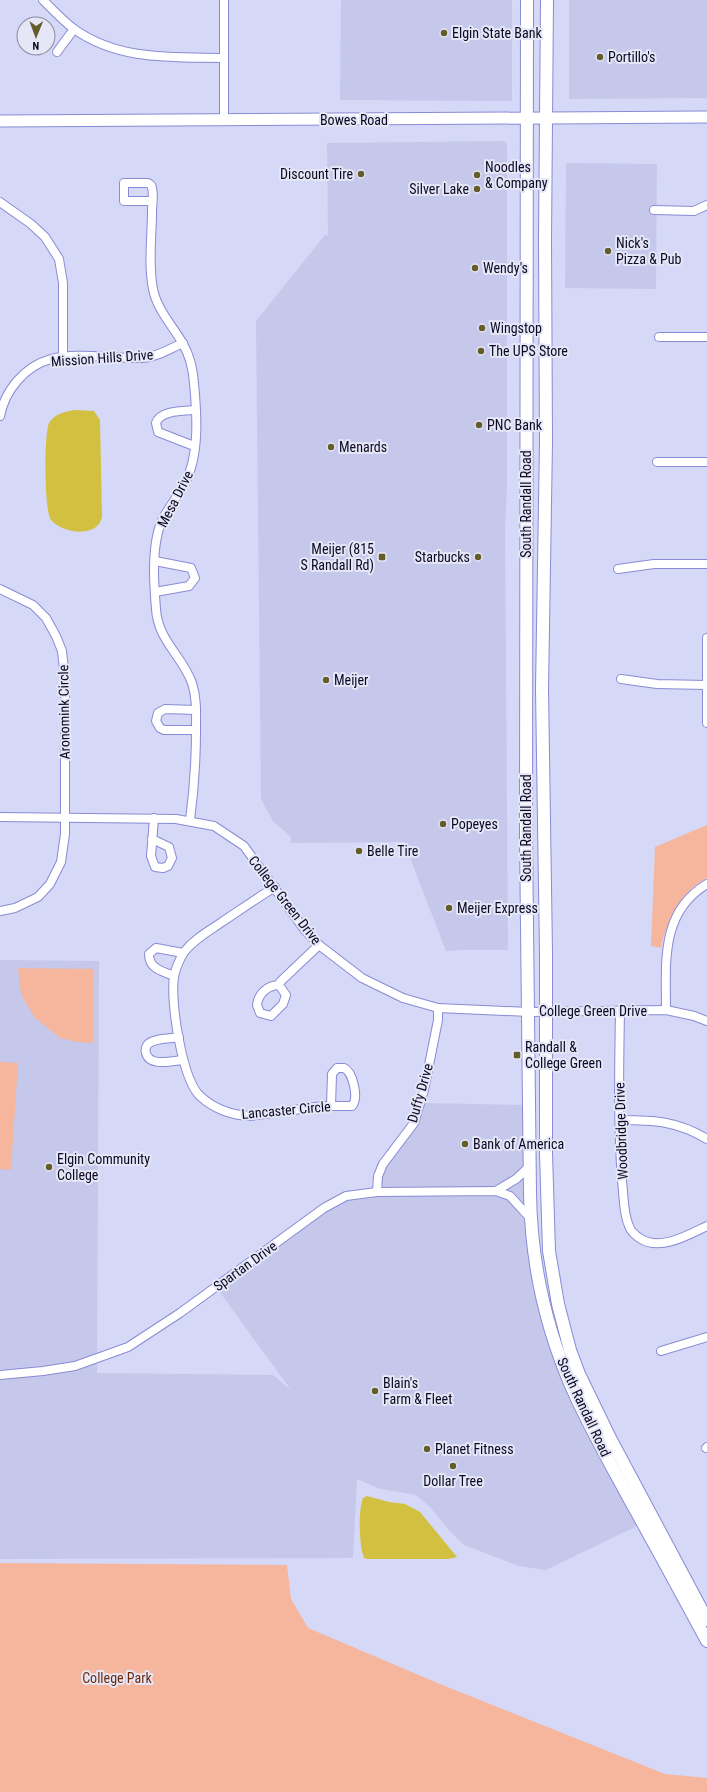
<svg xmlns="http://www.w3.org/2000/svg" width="707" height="1792" font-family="'Roboto Condensed',sans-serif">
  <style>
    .built { fill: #c5c8ea }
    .green { fill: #f6b69d }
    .water { fill: #d2c140 }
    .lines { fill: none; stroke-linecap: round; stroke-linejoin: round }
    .minor-casing { stroke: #898bd4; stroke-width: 10 }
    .secondary-casing { stroke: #898bd4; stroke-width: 13 }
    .primary-casing { stroke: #898bd4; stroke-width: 14 }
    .minor { stroke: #fff; stroke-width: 8 }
    .secondary { stroke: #fff; stroke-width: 11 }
    .primary { stroke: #fff; stroke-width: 12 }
    .poi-dot { fill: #645d2a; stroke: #e5e6f6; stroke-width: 1.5 }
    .labels { text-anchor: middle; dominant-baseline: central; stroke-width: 4; stroke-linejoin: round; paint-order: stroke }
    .poi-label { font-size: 14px; fill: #0a0822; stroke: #e5e6f6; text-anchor: start }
    .street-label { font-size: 14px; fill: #0a0822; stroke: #e5e6f6 }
    .park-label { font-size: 14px; fill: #6f2b0c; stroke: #e5e6f6 }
  </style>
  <rect width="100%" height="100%" fill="#d5d8f7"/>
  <g class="built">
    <path d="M341 0H512V101L340 100Z"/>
    <path d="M569 0H707V98L569 99Z"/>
    <path d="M504 141 507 144V486L505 529 508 950H459L446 951 404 842 291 843V837L273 821 261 799 256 321 325 235H328L327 143Z"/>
    <path d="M566 163 657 164 656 289 565 288Z"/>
    <path d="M0 960 99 961 97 1373 273 1375 291 1390 219 1291 328 1210 349 1200 382 1196 381 1175 423 1103 526 1105 535 1289 639 1525 546 1570 519 1566 464 1545 449 1530 430 1507 416 1495 380 1489 357 1479 353 1558 0 1559Z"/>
  </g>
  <g class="green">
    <path d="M707 825V878C680 892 667 919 661 948L651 946 655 847Z"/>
    <path d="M18 968 93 969 94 1043 77 1042 60 1038 34 1017 21 994Z"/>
    <path d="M0 1062 18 1063 11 1170 0 1169Z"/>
    <path d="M0 1563 287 1565 291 1599 308 1628 440 1684 665 1774 707 1778V1792H0Z"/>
  </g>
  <g class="water">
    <path d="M76 410 94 411 100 420 102 517C98 538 63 534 51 520 44 512 44 434 49 423 54 414 66 411 76 410Z"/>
    <path d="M367 1496 389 1502 405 1504 420 1512 457 1557 448 1559H368L364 1558C359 1546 358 1510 363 1498Z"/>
  </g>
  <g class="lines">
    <defs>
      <g id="minor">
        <path d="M43 0C53 10 63 21 74 29 119 61 172 57 224 58"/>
        <path d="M57 52 74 29"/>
        <path d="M224 121V0"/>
        <path d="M152 201H124V183H148C151 185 152 185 152 188 154 195 152 204 152 212 152 236 148 264 153 289 157 310 173 326 183 344 190 356 193 369 194 383 197 415 200 456 184 485 176 500 162 514 158 532 152 556 154 584 156 609 158 641 182 655 192 683 197 698 196 714 196 730 196 760 194 790 190 820"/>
        <path d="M0 202 31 224 45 237 59 259 63 283V357"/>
        <path d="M654 210 694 211 707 205"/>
        <path d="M659 337H707"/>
        <path d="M0 416C5 390 25 366 51 359 76 352 115 359 143 358 157 357 169 349 183 343"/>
        <path d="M194 446 158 432 156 423C160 410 184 411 195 410"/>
        <path d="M657 462H707"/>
        <path d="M618 569 654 564H707"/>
        <path d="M0 589 33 605 46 618 56 636 62 651 65 679V834L61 862 50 884 38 897 15 908 0 911"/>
        <path d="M155 592 189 586 195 578 191 568 155 561"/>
        <path d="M707 638V723"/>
        <path d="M621 679 657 684 707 685"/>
        <path d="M196 730H164L160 728 156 721 158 713 165 709 196 710"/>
        <path d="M0 817 176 819 214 826 244 846 304 929 319 945 362 978 403 998 438 1008 529 1012 666 1010 694 1016 707 1021"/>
        <path d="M152 839 169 847 172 858 168 866 163 868 155 867 151 856 154 818"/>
        <path d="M275 887C257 898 240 910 222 922 209 931 194 939 184 952 180 958 175 970 174 977 170 1001 182 1079 200 1096 214 1109 231 1115 250 1116L323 1106H352C359 1098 353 1072 344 1068H337L332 1074 331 1106"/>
        <path d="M174 976C162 971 149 969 149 954L156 948 183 953"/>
        <path d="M279 985 286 995 283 1004 271 1016 260 1013 257 1005C258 994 268 985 279 985L280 982 319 945"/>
        <path d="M666 1010C666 963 660 912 707 884"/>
        <path d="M620 1011C619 1067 618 1125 622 1181 624 1196 623 1213 629 1226 631 1232 636 1236 641 1239 661 1251 688 1235 707 1226"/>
        <path d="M179 1037C170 1039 155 1038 148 1044 146 1046 145 1050 146 1053 149 1067 172 1061 183 1060"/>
        <path d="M620 1120C654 1120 677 1121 707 1139"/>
        <path d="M496 1191 516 1179 530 1166"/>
        <path d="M377 1192 378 1176 383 1164 414 1123 424 1090 438 1020V1008"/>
        <path d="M661 1351 707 1337"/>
        <path d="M0 1375 43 1371 75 1366 128 1347 180 1313 324 1208 346 1196 377 1192 496 1191 510 1196 530 1218"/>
        <path d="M706 1448 707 1447"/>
      </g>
      <path id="secondary" d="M0 121 707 117"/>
      <g id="primary">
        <path d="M527 0 526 837 530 1193C531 1261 545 1327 573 1390 590 1428 611 1465 631 1502 657 1548 682 1595 707 1641"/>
        <path d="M547 0 545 240 546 442 542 689 546 953V1154L549 1251 558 1304 570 1350 579 1374 610 1438 707 1620"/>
      </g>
    </defs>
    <use href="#minor" class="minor-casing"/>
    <use href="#secondary" class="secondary-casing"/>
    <use href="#primary" class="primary-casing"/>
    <use href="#minor" class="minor"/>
    <use href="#secondary" class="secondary"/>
    <use href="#primary" class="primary"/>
  </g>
  <g class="poi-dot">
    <circle cx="444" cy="33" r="4"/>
    <circle cx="600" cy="57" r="4"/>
    <circle cx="361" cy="174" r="4"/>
    <circle cx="477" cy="175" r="4"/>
    <circle cx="477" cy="189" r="4"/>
    <circle cx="608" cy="251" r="4"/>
    <circle cx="475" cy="268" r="4"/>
    <circle cx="482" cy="328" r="4"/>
    <circle cx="481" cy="351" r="4"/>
    <circle cx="479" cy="425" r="4"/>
    <circle cx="331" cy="447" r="4"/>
    <rect x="378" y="553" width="8" height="8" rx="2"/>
    <circle cx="478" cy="557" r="4"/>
    <circle cx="326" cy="680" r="4"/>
    <circle cx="443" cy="824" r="4"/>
    <circle cx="359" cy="851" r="4"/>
    <circle cx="449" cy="908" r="4"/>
    <rect x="513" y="1051" width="8" height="8" rx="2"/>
    <circle cx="465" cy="1144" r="4"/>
    <circle cx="49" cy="1167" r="4"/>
    <circle cx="375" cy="1391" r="4"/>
    <circle cx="427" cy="1449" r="4"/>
    <circle cx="453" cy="1466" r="4"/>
  </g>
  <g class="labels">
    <g class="poi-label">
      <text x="452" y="33">Elgin State Bank</text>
      <text x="608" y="57">Portillo's</text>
      <text x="485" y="167">Noodles<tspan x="485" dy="16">&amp; Company</tspan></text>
      <text x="353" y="174" text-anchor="end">Discount Tire</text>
      <text x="469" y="189" text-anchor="end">Silver Lake</text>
      <text x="616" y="243">Nick's<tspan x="616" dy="16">Pizza &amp; Pub</tspan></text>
      <text x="483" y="268">Wendy's</text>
      <text x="490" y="328">Wingstop</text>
      <text x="489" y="351">The UPS Store</text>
      <text x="487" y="425">PNC Bank</text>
      <text x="339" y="447">Menards</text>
      <text x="374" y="549" text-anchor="end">Meijer (815<tspan x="374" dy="16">S Randall Rd)</tspan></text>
      <text x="470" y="557" text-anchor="end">Starbucks</text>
      <text x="334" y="680">Meijer</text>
      <text x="451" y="824">Popeyes</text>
      <text x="367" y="851">Belle Tire</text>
      <text x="457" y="908">Meijer Express</text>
      <text x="525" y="1047">Randall &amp;<tspan x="525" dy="16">College Green</tspan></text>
      <text x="473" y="1144">Bank of America</text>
      <text x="57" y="1159">Elgin Community<tspan x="57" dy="16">College</tspan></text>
      <text x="383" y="1383">Blain's<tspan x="383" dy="16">Farm &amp; Fleet</tspan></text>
      <text x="435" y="1449">Planet Fitness</text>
      <text x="453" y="1481" text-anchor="middle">Dollar Tree</text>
    </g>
    <g class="street-label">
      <text x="354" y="120">Bowes Road</text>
      <text transform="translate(102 358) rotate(-4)">Mission Hills Drive</text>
      <text transform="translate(175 499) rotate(-63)">Mesa Drive</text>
      <text transform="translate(526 504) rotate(-90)">South Randall Road</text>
      <text transform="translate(64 712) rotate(-91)">Aronomink Circle</text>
      <text transform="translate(526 828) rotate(-90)">South Randall Road</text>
      <text transform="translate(285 900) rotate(52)">College Green Drive</text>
      <text x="593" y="1011">College Green Drive</text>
      <text transform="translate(420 1093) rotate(-74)">Duffy Drive</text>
      <text transform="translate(286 1110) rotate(-5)">Lancaster Circle</text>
      <text transform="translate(621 1131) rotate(-92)">Woodbridge Drive</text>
      <text transform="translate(245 1266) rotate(-36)">Spartan Drive</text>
      <text transform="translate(584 1407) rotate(65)">South Randall Road</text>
    </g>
    <g class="park-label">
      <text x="117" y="1678">College Park</text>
    </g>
  </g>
  <g transform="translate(36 36) rotate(181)"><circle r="19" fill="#e5e6f6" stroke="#8d8da1"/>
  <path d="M0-3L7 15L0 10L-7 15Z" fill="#645d2a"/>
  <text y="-6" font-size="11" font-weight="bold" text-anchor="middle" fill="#0a0822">N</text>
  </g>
</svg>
